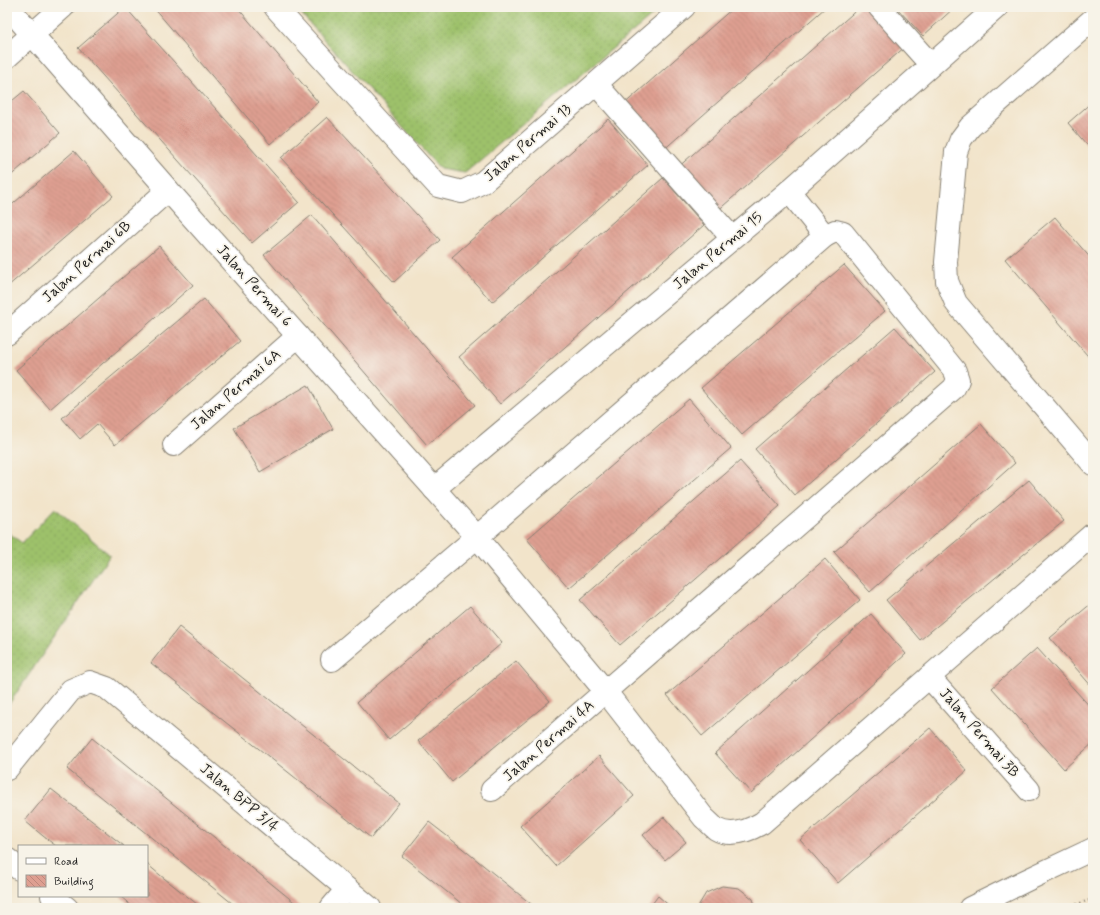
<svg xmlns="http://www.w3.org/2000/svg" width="1100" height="915" font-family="Mynerve,sans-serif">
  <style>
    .grass { fill: url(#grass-dots); stroke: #5c6e44 }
    .building { fill: url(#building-back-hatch) }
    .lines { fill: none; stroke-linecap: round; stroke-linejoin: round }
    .minor-casing { stroke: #878073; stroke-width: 24 }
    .path { stroke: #878073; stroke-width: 2.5; stroke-dasharray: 1 3; stroke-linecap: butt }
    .minor { stroke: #fff; stroke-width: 22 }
    .labels { text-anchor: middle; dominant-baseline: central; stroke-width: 3.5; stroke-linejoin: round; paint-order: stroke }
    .street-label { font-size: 15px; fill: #1c1c1c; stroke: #f7f3e8 }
  </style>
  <defs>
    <pattern id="grass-dots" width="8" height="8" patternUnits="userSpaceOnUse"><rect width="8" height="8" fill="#9dc16b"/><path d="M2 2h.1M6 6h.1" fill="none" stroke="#87a55c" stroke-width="1.8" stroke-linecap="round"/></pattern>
    <pattern id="building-back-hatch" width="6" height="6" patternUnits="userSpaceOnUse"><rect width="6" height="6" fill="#de9f91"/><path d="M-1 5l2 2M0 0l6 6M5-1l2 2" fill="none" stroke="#be887c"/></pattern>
  </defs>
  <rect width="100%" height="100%" fill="#f7f3e8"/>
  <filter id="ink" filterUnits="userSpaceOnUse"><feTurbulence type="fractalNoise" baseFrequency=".025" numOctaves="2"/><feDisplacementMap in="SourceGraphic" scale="8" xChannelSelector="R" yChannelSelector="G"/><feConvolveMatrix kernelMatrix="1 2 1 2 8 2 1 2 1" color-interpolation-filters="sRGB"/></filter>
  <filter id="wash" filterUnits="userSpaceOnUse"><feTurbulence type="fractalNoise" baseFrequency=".012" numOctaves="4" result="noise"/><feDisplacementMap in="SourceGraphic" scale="16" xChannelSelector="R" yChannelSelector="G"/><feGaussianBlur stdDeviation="0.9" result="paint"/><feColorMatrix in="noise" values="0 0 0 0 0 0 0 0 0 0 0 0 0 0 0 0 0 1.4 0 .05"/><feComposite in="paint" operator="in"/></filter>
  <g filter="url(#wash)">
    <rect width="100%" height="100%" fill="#f2e4ca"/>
    <g class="grass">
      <path d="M295 7H662L465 173 440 169Z"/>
      <path d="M55 508 110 555 7 707V532L22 543Z"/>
    </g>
    <g id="blocks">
      <g class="building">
        <path d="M125 7 299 202 252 243 78 48Z"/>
        <path d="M153 7H237L318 102 270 144Z"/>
        <path d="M734 7H826L661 152 621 107Z"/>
        <path d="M860 7H871L906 46 715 213 676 169Z"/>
        <path d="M896 7H955L923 36Z"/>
        <path d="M24 91 60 133 7 179V105Z"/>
        <path d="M1093 101V152L1068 123Z"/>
        <path d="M327 117 440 240 394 282 281 158Z"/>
        <path d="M608 119 648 165 492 302 452 257Z"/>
        <path d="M74 151 113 196 7 287V209Z"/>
        <path d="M663 178 704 225 500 404 459 357Z"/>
        <path d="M312 215 475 405 427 445 264 255Z"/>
        <path d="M1055 217 1093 261V362L1005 259Z"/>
        <path d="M159 246 193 285 50 409 16 370Z"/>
        <path d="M844 265 885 311 742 435 701 388Z"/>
        <path d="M204 299 240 341 115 445 97 424 80 439 62 418Z"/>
        <path d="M895 327 935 372 795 495 755 449Z"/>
        <path d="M308 385 333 429 260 472 234 428Z"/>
        <path d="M689 399 731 448 569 588 527 539Z"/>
        <path d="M981 424 1015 463 870 592 834 552Z"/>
        <path d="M740 461 780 506 620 645 580 600Z"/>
        <path d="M1029 480 1064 521 920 640 886 600Z"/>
        <path d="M825 559 860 600 702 736 667 695Z"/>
        <path d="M1093 602V688L1050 638Z"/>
        <path d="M470 606 502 643 389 740 357 702Z"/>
        <path d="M871 614 906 654 751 793 715 753Z"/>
        <path d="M179 627 399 803 371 838 151 663Z"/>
        <path d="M1037 648 1093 710V743L1064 769 992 688Z"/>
        <path d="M516 661 550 701 452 782 418 741Z"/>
        <path d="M930 728 967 771 838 883 800 840Z"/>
        <path d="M92 738 289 898 302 908H238L174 856 67 769Z"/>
        <path d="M599 756 634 796 556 866 520 826Z"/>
        <path d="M51 789 87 817 124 846H56L43 836 25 821Z"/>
        <path d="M664 817 686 842 665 860 643 835Z"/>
        <path d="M429 822 447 836 536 908H467L402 856Z"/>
        <path d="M147 864 160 875 202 908H134L120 896H147Z"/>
        <path d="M722 886 739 888 753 899 756 908H697L706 893Z"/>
        <path d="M658 896 672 908H649Z"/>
      </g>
    </g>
  </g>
  <g filter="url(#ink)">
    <use href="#blocks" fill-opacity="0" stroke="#878073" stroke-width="1"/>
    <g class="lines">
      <defs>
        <g id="minor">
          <path d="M8 7 168 190 477 537 606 692 704 818C708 821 712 826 716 829 731 838 748 831 762 823L1093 534"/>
          <path d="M275 7 438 186 462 192 483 182 684 7"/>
          <path d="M879 7 931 65"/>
          <path d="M1093 19 970 127 961 139 956 152 946 262 947 281 956 303 1093 464"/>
          <path d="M7 57 63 7"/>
          <path d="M596 84 732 238"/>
          <path d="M7 334 168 190"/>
          <path d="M174 445 298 336"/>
          <path d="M434 489 789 191 997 7"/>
          <path d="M332 660 477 537 825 236 789 191"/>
          <path d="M929 677 1029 790"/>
          <path d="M7 769 71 690 90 682 107 688 370 908"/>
          <path d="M492 790 954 388 958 380 955 371 843 233 835 231 825 236"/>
          <path d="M7 859 19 869"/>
          <path d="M52 896 67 908"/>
          <path d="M331 908 347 889"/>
          <path d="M970 908 1027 880 1093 849"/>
        </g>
      </defs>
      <use href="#minor" class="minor-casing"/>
      <path class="path" d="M1065 908 1093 899"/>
      <use href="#minor" class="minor"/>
    </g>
  </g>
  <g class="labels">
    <g class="street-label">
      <text transform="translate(528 143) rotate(-41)">Jalan Permai 13</text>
      <text transform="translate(718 251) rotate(-40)">Jalan Permai 15</text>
      <text transform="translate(87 262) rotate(-42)">Jalan Permai 6B</text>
      <text transform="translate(254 286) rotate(48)">Jalan Permai 6</text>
      <text transform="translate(236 390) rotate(-41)">Jalan Permai 6A</text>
      <text transform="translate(979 733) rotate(49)">Jalan Permai 3B</text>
      <text transform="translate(549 741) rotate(-41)">Jalan Permai 4A</text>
      <text transform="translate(239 798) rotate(40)">Jalan BPP 3/4</text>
    </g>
  </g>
  <rect width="1100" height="915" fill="none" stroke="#f7f3e8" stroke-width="24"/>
  <rect x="18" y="845" width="130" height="52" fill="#f7f3e8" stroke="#9f9d96"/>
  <rect x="26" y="858" width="20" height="6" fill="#ffffff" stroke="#9f9d96"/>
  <text x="54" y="865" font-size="12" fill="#1c1c1c">Road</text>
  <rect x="26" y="875" width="20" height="12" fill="url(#building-back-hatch)" stroke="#9f9d96"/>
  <text x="54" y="885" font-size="12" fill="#1c1c1c">Building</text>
</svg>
